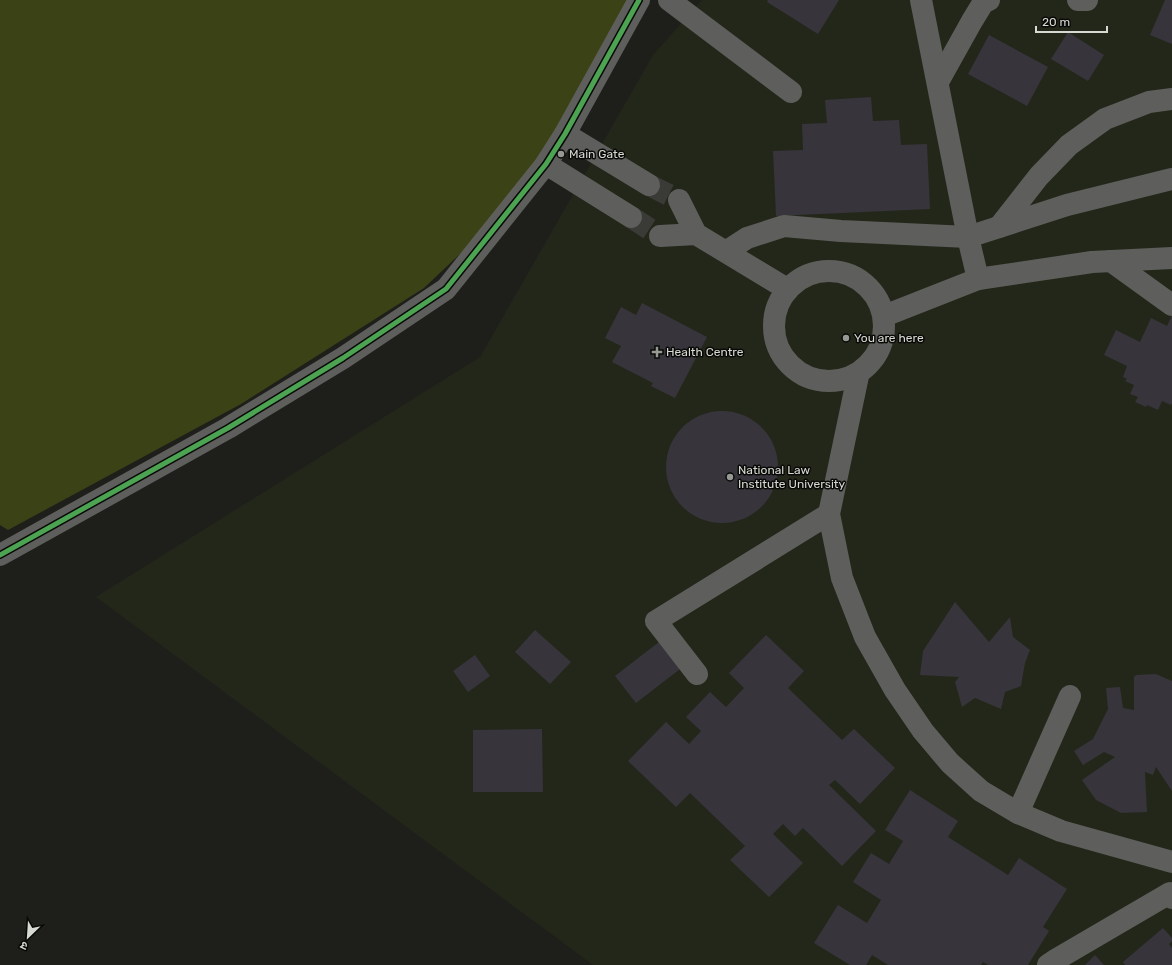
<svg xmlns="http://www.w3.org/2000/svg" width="1172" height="965" font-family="Rubik,'Noto Sans Devanagari',sans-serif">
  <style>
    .built { fill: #23271a }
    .green { fill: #3b4316 }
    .building { fill: #37343c }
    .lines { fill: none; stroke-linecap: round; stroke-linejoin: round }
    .minor-tunnel { stroke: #3a3b37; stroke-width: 22; stroke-dasharray: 22 11; stroke-linecap: butt }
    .minor { stroke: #5e5f5c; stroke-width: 22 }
    .cycleway-casing { stroke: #090a07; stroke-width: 8 }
    .cycleway { stroke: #4ca352; stroke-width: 5 }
    .poi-dot { fill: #969893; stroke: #090a07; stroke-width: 1.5 }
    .labels { text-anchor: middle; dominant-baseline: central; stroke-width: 3; stroke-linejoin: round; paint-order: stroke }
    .poi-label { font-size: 12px; fill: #d7d9d3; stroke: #090a07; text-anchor: start }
  </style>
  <rect width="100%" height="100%" fill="#1e1f1b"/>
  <path class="built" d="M702 0H1172V965H593L96 597 480 357 653 55Z"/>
  <path class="green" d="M0 0H640L537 181 424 288 241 404 8 530 0 525Z"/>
  <g class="building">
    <path d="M768 0H839L818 34 767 2Z"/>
    <path d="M1165 0H1172V44L1150 35Z"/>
    <path d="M1068 32 1104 55 1088 81 1051 59Z"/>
    <path d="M989 35 1048 67 1027 106 968 74Z"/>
    <path d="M871 97 873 121 899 120 901 145 927 144 930 209 776 216 773 151 803 150 802 124 827 123 825 100Z"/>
    <path d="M642 303 707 337 675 398 651 386 653 383 612 362 621 346 605 338 621 307 636 315Z"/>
    <path d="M1172 315V403L1171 405 1162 401 1158 410 1147 405 1146 407 1135 402 1138 397 1130 394 1134 385 1125 381 1127 379 1123 377 1127 366 1104 355 1116 330 1140 342 1151 318 1167 326Z"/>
    <circle cx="722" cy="467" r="56"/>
    <path d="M955 602 989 642 1010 617 1013 637 1030 650 1025 663 1021 686 1005 692 1001 709 975 698 962 707 955 682 959 677 920 675 923 651Z"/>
    <path d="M535 630 571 662 550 684 515 652Z"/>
    <path d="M766 635 804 671 788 688 842 740 854 729 895 768 860 804 835 780 829 785 876 831 842 866 803 828 795 836 783 824 773 834 803 863 769 897 730 860 745 846 690 793 676 807 628 761 666 722 689 744 701 731 686 717 710 692 726 707 744 688 729 673Z"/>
    <path d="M659 642 680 669 636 703 615 676Z"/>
    <path d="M475 655 490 676 468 692 453 671Z"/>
    <path d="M1156 674 1172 681V791L1156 767 1153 775 1145 772 1147 812 1121 813 1096 800 1082 780 1115 757 1104 752 1083 765 1074 751 1093 739 1108 709 1106 688 1120 687 1123 708 1134 710V677L1136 675Z"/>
    <path d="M542 729 543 792H473V730Z"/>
    <path d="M910 790 958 821 948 837 1008 875 1019 858 1067 889 1043 927 1049 931 1028 965H988L983 962 981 965H888L872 955 866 965H850L814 943 838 905 867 923 881 900 853 882 871 853 889 864 903 841 885 830Z"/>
    <path d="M1163 928 1172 938V941L1169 944 1172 948V965H1125L1123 962Z"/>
    <path d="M1095 955 1104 965H1085Z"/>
  </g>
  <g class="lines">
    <g class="minor-tunnel">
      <path d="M649 185 679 200"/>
      <path d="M631 217 660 236"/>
    </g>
    <g class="minor">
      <path d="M669 0 791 92"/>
      <path d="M921 0 968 237 978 279"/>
      <path d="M1078 0H1087"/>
      <path d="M938 82 972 21 983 3 989 0"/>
      <path d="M565 134 649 185"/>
      <path d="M546 164 631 217"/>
      <path d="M679 200 696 234 787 289"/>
      <path d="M999 227 1039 176 1069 145 1105 119 1149 102 1172 99"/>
      <path d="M660 236 696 234"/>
      <path d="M727 251 747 238 784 226 841 231 968 237 1067 205 1172 179"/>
      <path d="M1111 261 1172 305"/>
      <circle cx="829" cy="326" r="55"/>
      <path d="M884 316 978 279 1092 262 1172 258"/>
      <path d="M858 376 829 514 842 578 865 637 895 690 923 731 950 763 981 791 1018 813 1061 831 1172 862"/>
      <path d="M0 555 228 428 343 358 446 289 546 164 565 134 639 0"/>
      <path d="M697 674 656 621 829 514"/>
      <path d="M1018 813 1070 696"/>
      <path d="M1048 965 1057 959 1170 893 1172 898"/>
    </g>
    <defs>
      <path id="cycleway" d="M0 555 228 428 343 358 446 289 546 164 565 134 639 0"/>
    </defs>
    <use href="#cycleway" class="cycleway-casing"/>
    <use href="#cycleway" class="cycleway"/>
  </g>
  <g class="poi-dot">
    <circle cx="561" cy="154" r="4"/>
    <circle cx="846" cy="338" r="4"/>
    <path d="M655 346h4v4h4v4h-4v4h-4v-4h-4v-4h4z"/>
    <circle cx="730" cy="477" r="4"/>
  </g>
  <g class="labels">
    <g class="poi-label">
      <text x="569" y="154">Main Gate</text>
      <text x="854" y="338">You are here</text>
      <text x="666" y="352">Health Centre</text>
      <text x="738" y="470">National Law<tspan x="738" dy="14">Institute University</tspan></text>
    </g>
  </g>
  <g transform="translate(28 937) rotate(205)" stroke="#090a07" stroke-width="3" paint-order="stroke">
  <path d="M0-3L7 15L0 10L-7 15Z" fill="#d7d9d3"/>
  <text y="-6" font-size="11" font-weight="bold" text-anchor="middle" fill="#d7d9d3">उ</text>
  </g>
  <path d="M1036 26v6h71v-6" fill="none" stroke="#d7d9d3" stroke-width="2"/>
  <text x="1042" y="26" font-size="12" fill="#d7d9d3" stroke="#090a07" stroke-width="3" paint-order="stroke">20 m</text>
</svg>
